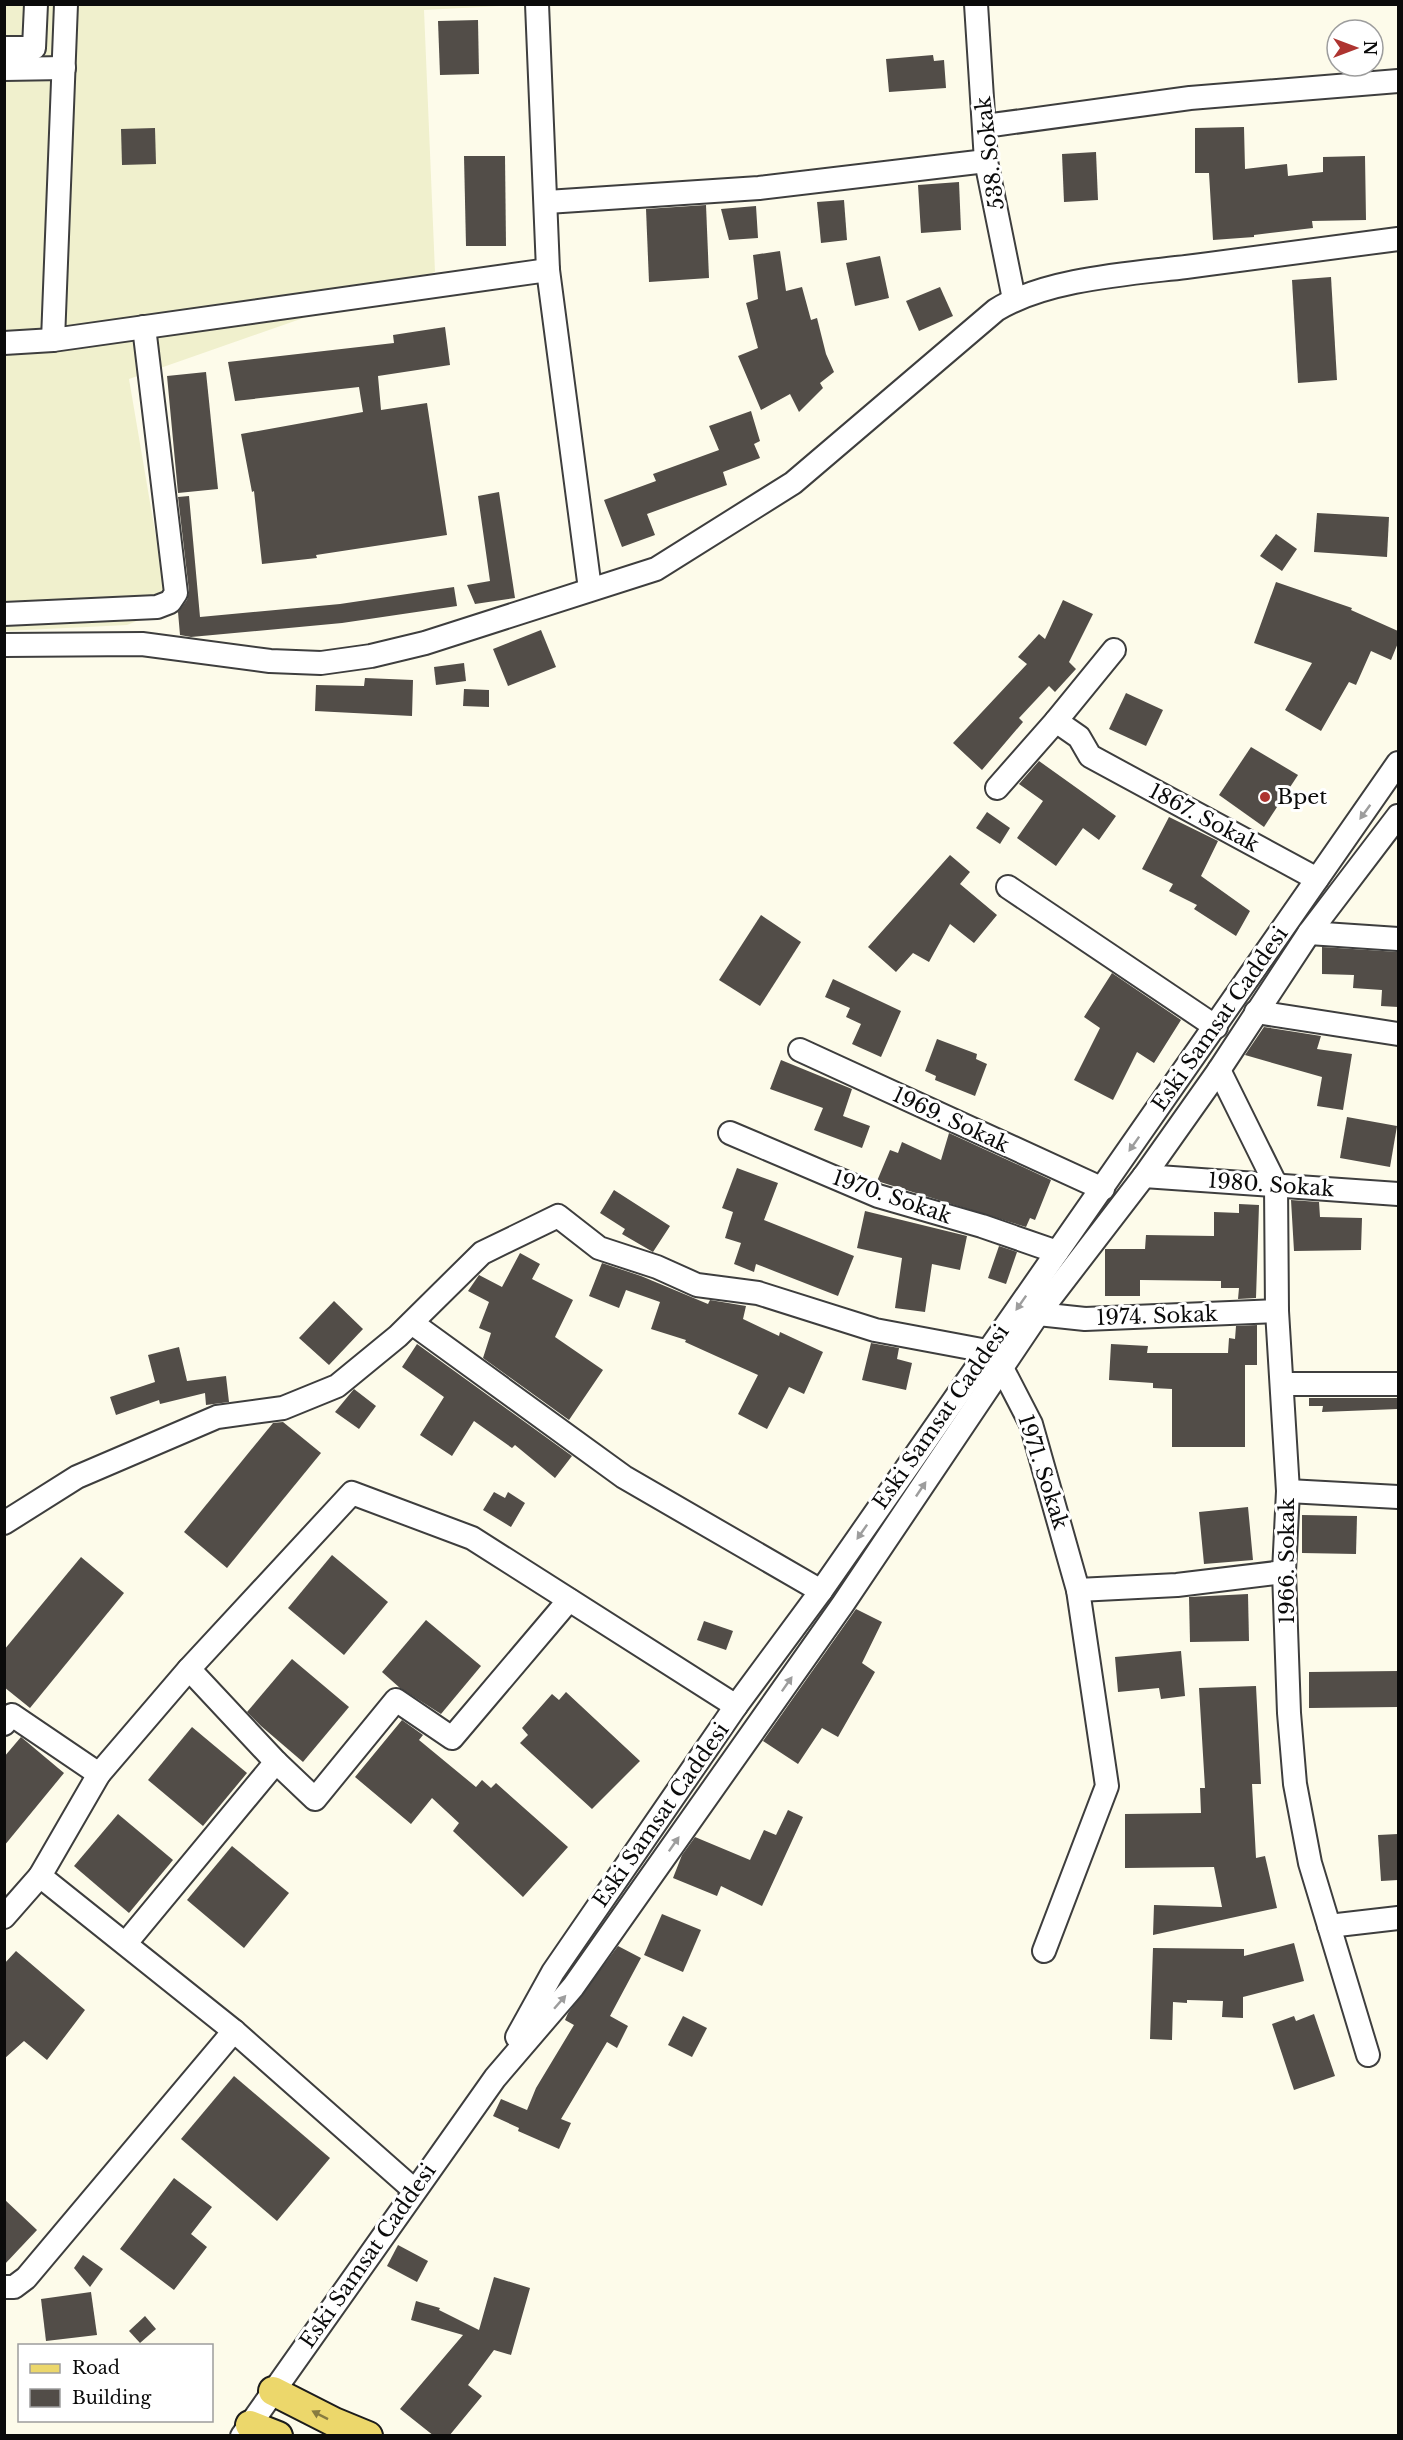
<svg xmlns="http://www.w3.org/2000/svg" width="1403" height="2440" font-family="'Libre Baskerville',serif">
  <style>
    .farmland { fill: #f0f0cd }
    .building { fill: #524d48 }
    .lines { fill: none; stroke-linecap: round; stroke-linejoin: round }
    .minor-casing { stroke: #3e3e3e; stroke-width: 26 }
    .major-casing { stroke: #1c1c1c; stroke-width: 32 }
    .minor { stroke: #fff; stroke-width: 22 }
    .major { stroke: #ecd76b; stroke-width: 28 }
    .oneway { fill: #9d9d9d }
    .oneway2 { fill: #877b40 }
    .poi-dot { fill: #ae3430; stroke: #fff; stroke-width: 2 }
    .labels { text-anchor: middle; dominant-baseline: central; stroke-width: 6; stroke-linejoin: round; paint-order: stroke }
    .street-label { font-size: 21px; fill: #0b0b0b; stroke: #fff }
    .poi-label { font-size: 21px; fill: #0b0b0b; stroke: #fff; text-anchor: start }
  </style>
  <rect width="100%" height="100%" fill="#fdfbea"/>
  <path class="farmland" d="M4 5H500V6L424 10 435 272 129 379 168 608 127 625 5 631Z"/>
  <g class="building">
    <path d="M478 20 479 74 440 75 438 21Z"/>
    <path d="M933 55 934 61 944 60 946 88 889 92 886 59Z"/>
    <path d="M1244 127 1245 169 1287 164 1288 176 1323 172V157L1365 156 1366 220 1312 221 1313 228 1254 235V237L1213 240 1209 173H1195V128Z"/>
    <path d="M155 128 156 164 122 165 121 129Z"/>
    <path d="M1096 152 1098 200 1064 202 1062 154Z"/>
    <path d="M464 156H505L506 246H466Z"/>
    <path d="M959 182 961 230 921 233 918 185Z"/>
    <path d="M844 200 847 240 821 243 817 202Z"/>
    <path d="M706 205 709 278 649 282 646 209Z"/>
    <path d="M756 206 758 238 729 240 721 209Z"/>
    <path d="M780 251 786 291 802 287 811 320 817 318 826 354 834 372 820 383 823 388 799 412 790 394 761 410 738 356 758 348 746 303 758 299 753 255Z"/>
    <path d="M880 256 889 298 855 306 846 263Z"/>
    <path d="M1331 277 1337 380 1298 383 1292 280Z"/>
    <path d="M940 287 953 316 919 331 906 301Z"/>
    <path d="M445 327 450 365 378 376 381 410 427 403 447 535 316 555 317 558 262 564 254 491 252 492 241 434 363 412 359 387 235 401 228 362 394 343 393 335Z"/>
    <path d="M206 372 218 489 178 493 167 376Z"/>
    <path d="M751 411 760 441 754 444 760 458 723 472 727 485 647 514 655 535 622 547 604 500 656 481 653 474 719 450 709 426Z"/>
    <path d="M499 492 515 598 475 604 467 585 490 581 478 496Z"/>
    <path d="M189 496 200 617 340 604 454 587 457 606 342 623 191 637 180 635 178 612 187 600 189 591 178 497Z"/>
    <path d="M1317 513 1389 517 1387 557 1314 552Z"/>
    <path d="M1276 534 1297 549 1282 571 1260 556Z"/>
    <path d="M1276 582 1352 608 1351 610 1398 631V643L1391 660 1371 651 1356 685 1349 682 1321 731 1285 710 1312 663 1254 643Z"/>
    <path d="M1063 600 1093 614 1069 662 1076 669 1055 692 1049 686 1019 718 1023 722 982 770 953 743 1027 664 1018 657 1039 634 1045 639Z"/>
    <path d="M541 630 556 667 508 686 493 649Z"/>
    <path d="M464 663 466 681 436 685 434 667Z"/>
    <path d="M365 678 413 680 412 716 315 711 316 685 364 686Z"/>
    <path d="M464 689 489 690V707L463 706Z"/>
    <path d="M1126 693 1163 710 1146 746 1109 729Z"/>
    <path d="M1251 747 1298 775 1264 827 1219 795Z"/>
    <path d="M1039 761 1116 816 1099 840 1083 828 1056 866 1017 838 1043 801 1019 784Z"/>
    <path d="M987 812 1010 828 1000 844 976 828Z"/>
    <path d="M1169 817 1218 841 1201 876 1250 911 1236 936 1194 909 1197 905 1169 891 1173 884 1142 869Z"/>
    <path d="M950 855 970 872 960 884 997 915 974 943 950 924 929 962 913 953 896 972 868 947Z"/>
    <path d="M761 915 801 942 760 1006 719 980Z"/>
    <path d="M1322 947 1398 952V1007L1381 1006 1382 990 1353 988 1354 975 1322 974Z"/>
    <path d="M1112 973 1181 1020 1154 1063 1137 1052 1113 1100 1074 1080 1100 1028 1084 1017Z"/>
    <path d="M833 979 901 1011 881 1057 852 1044 861 1024 846 1017 850 1008 825 997Z"/>
    <path d="M1264 1027 1321 1036 1317 1049 1352 1054 1343 1110 1317 1106 1322 1077 1245 1055Z"/>
    <path d="M937 1039 977 1054 976 1059 987 1064 975 1096 935 1080 936 1076 925 1071Z"/>
    <path d="M781 1060 852 1089 843 1116 870 1126 862 1148 814 1130 823 1108 770 1089Z"/>
    <path d="M1347 1117 1397 1126 1390 1167 1340 1158Z"/>
    <path d="M949 1133 1051 1180 1035 1220 1030 1218 1026 1227 877 1181 890 1150 898 1153 902 1142 941 1160Z"/>
    <path d="M737 1168 778 1183 764 1220 854 1256 838 1296 756 1264 754 1272 734 1264 741 1243 725 1238 733 1212 722 1208Z"/>
    <path d="M614 1190 670 1226 653 1252 622 1234 625 1229 600 1213Z"/>
    <path d="M1291 1200 1319 1202 1320 1217 1362 1218 1361 1250 1294 1251Z"/>
    <path d="M1239 1204 1259 1205 1256 1298 1238 1299 1239 1288H1221V1281L1140 1280V1296H1105V1249H1145L1146 1235 1214 1236V1212L1239 1213Z"/>
    <path d="M865 1211 967 1236 960 1270 932 1264 925 1312 895 1308 902 1258 857 1248Z"/>
    <path d="M999 1246 1017 1252 1006 1284 988 1278Z"/>
    <path d="M520 1253 540 1264 532 1279 573 1300 555 1337 603 1370 569 1420 483 1358 491 1333 479 1328 489 1302 468 1291 479 1275 502 1287Z"/>
    <path d="M602 1263 641 1276 708 1304 710 1300 746 1306 743 1319 779 1336 780 1332 823 1352 804 1394 789 1387 767 1429 738 1414 758 1375 685 1342 686 1340 651 1329 660 1302 626 1290 619 1308 589 1296Z"/>
    <path d="M334 1301 363 1329 329 1365 299 1338Z"/>
    <path d="M1257 1325V1365H1245V1447H1172V1389L1153 1388V1383L1109 1380 1111 1344 1148 1346 1147 1353H1228L1229 1338 1235 1339 1236 1326Z"/>
    <path d="M871 1343 899 1348 897 1359 912 1363 906 1390 862 1380Z"/>
    <path d="M417 1344 572 1456 555 1478 515 1445 512 1448 474 1421 452 1456 420 1435 444 1397 402 1367Z"/>
    <path d="M179 1347 187 1381 226 1376 229 1402 206 1405 205 1393 160 1404 159 1400 116 1415 110 1397 155 1382 148 1355Z"/>
    <path d="M354 1389 376 1406 359 1429 335 1412Z"/>
    <path d="M1398 1398V1409L1322 1412 1323 1406H1309V1398Z"/>
    <path d="M283 1422 321 1453 227 1568 184 1532 273 1423Z"/>
    <path d="M494 1492 505 1498 508 1492 525 1503 511 1527 483 1510Z"/>
    <path d="M1248 1507 1253 1560 1204 1564 1199 1512Z"/>
    <path d="M1302 1515 1357 1516 1356 1554 1302 1553Z"/>
    <path d="M332 1555 388 1602 344 1655 288 1608Z"/>
    <path d="M81 1557 124 1593 30 1708 4 1687V1650Z"/>
    <path d="M1248 1594 1249 1641 1190 1642 1189 1597Z"/>
    <path d="M856 1609 882 1622 862 1663 875 1672 838 1737 822 1728 798 1764 763 1741Z"/>
    <path d="M426 1620 481 1666 441 1714 400 1688 382 1672Z"/>
    <path d="M704 1621 733 1631 726 1650 697 1640Z"/>
    <path d="M1181 1651 1185 1696 1161 1699 1159 1688 1118 1692 1115 1657Z"/>
    <path d="M292 1659 349 1707 303 1762 261 1726 247 1712Z"/>
    <path d="M1398 1671V1707L1309 1708V1672Z"/>
    <path d="M1256 1686 1261 1784H1252L1256 1858 1265 1856 1277 1908 1153 1935 1154 1905 1222 1907 1214 1867 1125 1868V1814L1201 1813 1200 1788H1205L1199 1688Z"/>
    <path d="M566 1692 640 1761 592 1809 520 1743 528 1735 522 1728 552 1694 559 1700Z"/>
    <path d="M402 1720 423 1735 419 1740 476 1787 482 1780 491 1788 496 1783 568 1847 523 1897 453 1831 459 1823 432 1798 411 1824 355 1777Z"/>
    <path d="M192 1727 247 1773 203 1826 148 1780Z"/>
    <path d="M21 1737 64 1773 4 1846V1757Z"/>
    <path d="M788 1810 803 1817 762 1906 721 1886 717 1896 673 1878 682 1855 695 1837 750 1860 764 1830 776 1835Z"/>
    <path d="M118 1814 173 1860 129 1913 74 1866Z"/>
    <path d="M1398 1834V1880L1381 1881 1378 1835Z"/>
    <path d="M232 1846 289 1893 244 1948 187 1900Z"/>
    <path d="M662 1914 701 1930 683 1972 644 1955Z"/>
    <path d="M1294 1943 1304 1981 1243 1997V2018L1222 2017 1223 2001 1187 2000V2003L1173 2002 1172 2040 1150 2039 1153 1948 1244 1949V1956Z"/>
    <path d="M618 1946 641 1958 610 2016 628 2026 617 2048 607 2042 561 2119 571 2123 559 2149 518 2131 519 2128 493 2116 501 2099 527 2110 536 2088 574 2025 565 2020 568 2013Z"/>
    <path d="M16 1951 85 2010 47 2060 24 2041 4 2059V1964Z"/>
    <path d="M1314 2014 1335 2076 1294 2090 1272 2024 1294 2016 1296 2021Z"/>
    <path d="M683 2016 707 2028 692 2057 668 2045Z"/>
    <path d="M234 2076 330 2158 277 2221 181 2139Z"/>
    <path d="M174 2178 212 2207 191 2234 207 2247 174 2290 120 2249Z"/>
    <path d="M4 2199 37 2230 4 2265Z"/>
    <path d="M398 2245 428 2261 417 2282 387 2266Z"/>
    <path d="M83 2255 103 2269 90 2287 74 2268Z"/>
    <path d="M494 2277 530 2288 511 2355 494 2350 468 2385 482 2396 449 2436H434L400 2409 463 2335 411 2320 416 2301 440 2308 439 2310 479 2330Z"/>
    <path d="M91 2292 97 2335 46 2341 41 2299Z"/>
    <path d="M145 2316 156 2329 140 2343 129 2331Z"/>
  </g>
  <g class="lines">
    <defs>
      <g id="minor">
        <path d="M66 4 53 340 548 270"/>
        <path d="M537 4 548 270 590 589"/>
        <path d="M976 4 986 161 1014 299"/>
        <path d="M4 48H34L36 4"/>
        <path d="M4 69 64 68"/>
        <path d="M985 126 1190 98 1398 81"/>
        <path d="M547 202 759 188 986 161"/>
        <path d="M4 343 53 340"/>
        <path d="M4 614 157 607 170 602 176 593 144 327"/>
        <path d="M4 645 142 644 270 661 321 663 371 656 425 643 656 569 793 483 996 310C1046 279 1127 274 1186 267 1257 258 1328 248 1398 239"/>
        <path d="M1114 650 1056 721 1079 737 1090 756 1317 879"/>
        <path d="M997 788 1056 721"/>
        <path d="M1008 887 1216 1027"/>
        <path d="M1309 933 1398 939"/>
        <path d="M1256 1012 1398 1034"/>
        <path d="M800 1050 1103 1189"/>
        <path d="M1219 1070 1276 1185 1277 1311 1288 1491 1284 1572 1289 1713 1295 1784 1310 1863 1368 2055"/>
        <path d="M730 1133 878 1196 982 1226 1057 1252"/>
        <path d="M1144 1176 1398 1194"/>
        <path d="M1038 1314 1085 1319 1277 1311"/>
        <path d="M412 1323 624 1477 821 1591"/>
        <path d="M1282 1384H1398"/>
        <path d="M1288 1491 1398 1497"/>
        <path d="M4 1523 77 1477 217 1417 283 1408 337 1386 398 1336 482 1253 558 1216 599 1248 657 1267 697 1285 758 1293 875 1330 987 1351 1002 1368 1031 1424 1078 1590 1107 1786 1044 1951"/>
        <path d="M1078 1590 1177 1585 1284 1572"/>
        <path d="M189 1669 276 1762 315 1799 396 1700 452 1738 569 1600"/>
        <path d="M4 1724 12 1715 99 1774"/>
        <path d="M4 1917 40 1876"/>
        <path d="M1329 1926 1398 1918"/>
        <path d="M126 1943 276 1762"/>
        <path d="M517 2037 553 1972 736 1706 821 1591 1398 763"/>
        <path d="M414 2190 234 2031 40 1876 99 1774 189 1669 352 1493 472 1538 736 1706"/>
        <path d="M4 2287H14L26 2278 234 2031"/>
        <path d="M242 2436 495 2078 573 1987 843 1604 1038 1314 1144 1176 1219 1070 1309 933 1398 816"/>
      </g>
      <g id="major">
        <path d="M273 2391 334 2422 368 2436"/>
        <path d="M250 2425 278 2436"/>
      </g>
    </defs>
    <use href="#minor" class="minor-casing"/>
    <use href="#major" class="major-casing"/>
    <use href="#minor" class="minor"/>
    <use href="#major" class="major"/>
  </g>
  <defs><path id="oneway-solid" d="M-6-.8H1V-3.2L6.5 0L1 3.2V.8H-6Z" transform="scale(1.5)"/></defs>
  <g class="oneway">
    <use href="#oneway-solid" transform="translate(1365 812) rotate(126)"/>
    <use href="#oneway-solid" transform="translate(1134 1144) rotate(125)"/>
    <use href="#oneway-solid" transform="translate(1021 1303) rotate(125)"/>
    <use href="#oneway-solid" transform="translate(921 1489) rotate(-56)"/>
    <use href="#oneway-solid" transform="translate(862 1532) rotate(125)"/>
    <use href="#oneway-solid" transform="translate(787 1684) rotate(-55)"/>
    <use href="#oneway-solid" transform="translate(674 1844) rotate(-55)"/>
    <use href="#oneway-solid" transform="translate(560 2002) rotate(-49)"/>
  </g>
  <use class="oneway2" href="#oneway-solid" transform="translate(320 2415) rotate(-153)"/>
  <circle class="poi-dot" cx="1265" cy="797" r="6"/>
  <g class="labels">
    <g class="street-label">
      <text transform="translate(990 153) rotate(-97)">538. Sokak</text>
      <text transform="translate(1204 818) rotate(28)">1867. Sokak</text>
      <text transform="translate(1220 1019) rotate(-55)">Eski Samsat Caddesi</text>
      <text transform="translate(951 1120) rotate(25)">1969. Sokak</text>
      <text transform="translate(1271 1185) rotate(4)">1980. Sokak</text>
      <text transform="translate(892 1197) rotate(19)">1970. Sokak</text>
      <text transform="translate(1157 1316) rotate(-2)">1974. Sokak</text>
      <text transform="translate(941 1417) rotate(-55)">Eski Samsat Caddesi</text>
      <text transform="translate(1043 1472) rotate(72)">1971. Sokak</text>
      <text transform="translate(1287 1561) rotate(-90)">1966. Sokak</text>
      <text transform="translate(661 1815) rotate(-55)">Eski Samsat Caddesi</text>
      <text transform="translate(368 2256) rotate(-55)">Eski Samsat Caddesi</text>
    </g>
    <g class="poi-label">
      <text x="1277" y="797">Bpet</text>
    </g>
  </g>
  <rect width="1403" height="2440" fill="none" stroke="#0b0b0b" stroke-width="12"/>
  <rect x="18" y="2344" width="195" height="78" fill="#ffffff" stroke="#9d9d9d" stroke-width="1.5"/>
  <rect x="30" y="2364" width="30" height="9" fill="#ecd76b" stroke="#9d9d9d" stroke-width="1.5"/>
  <text x="72" y="2374" font-size="18" fill="#0b0b0b">Road</text>
  <rect x="30" y="2389" width="30" height="18" fill="#524d48" stroke="#9d9d9d" stroke-width="1.5"/>
  <text x="72" y="2404" font-size="18" fill="#0b0b0b">Building</text>
  <g transform="translate(1355 48) rotate(90)"><circle r="28" fill="#ffffff" stroke="#9d9d9d" stroke-width="1.5"/>
  <path d="M0-4.5L10 22L0 15L-10 22Z" fill="#ae3430"/>
  <text y="-9" font-size="16" font-weight="bold" text-anchor="middle" fill="#0b0b0b">N</text>
  </g>
</svg>
